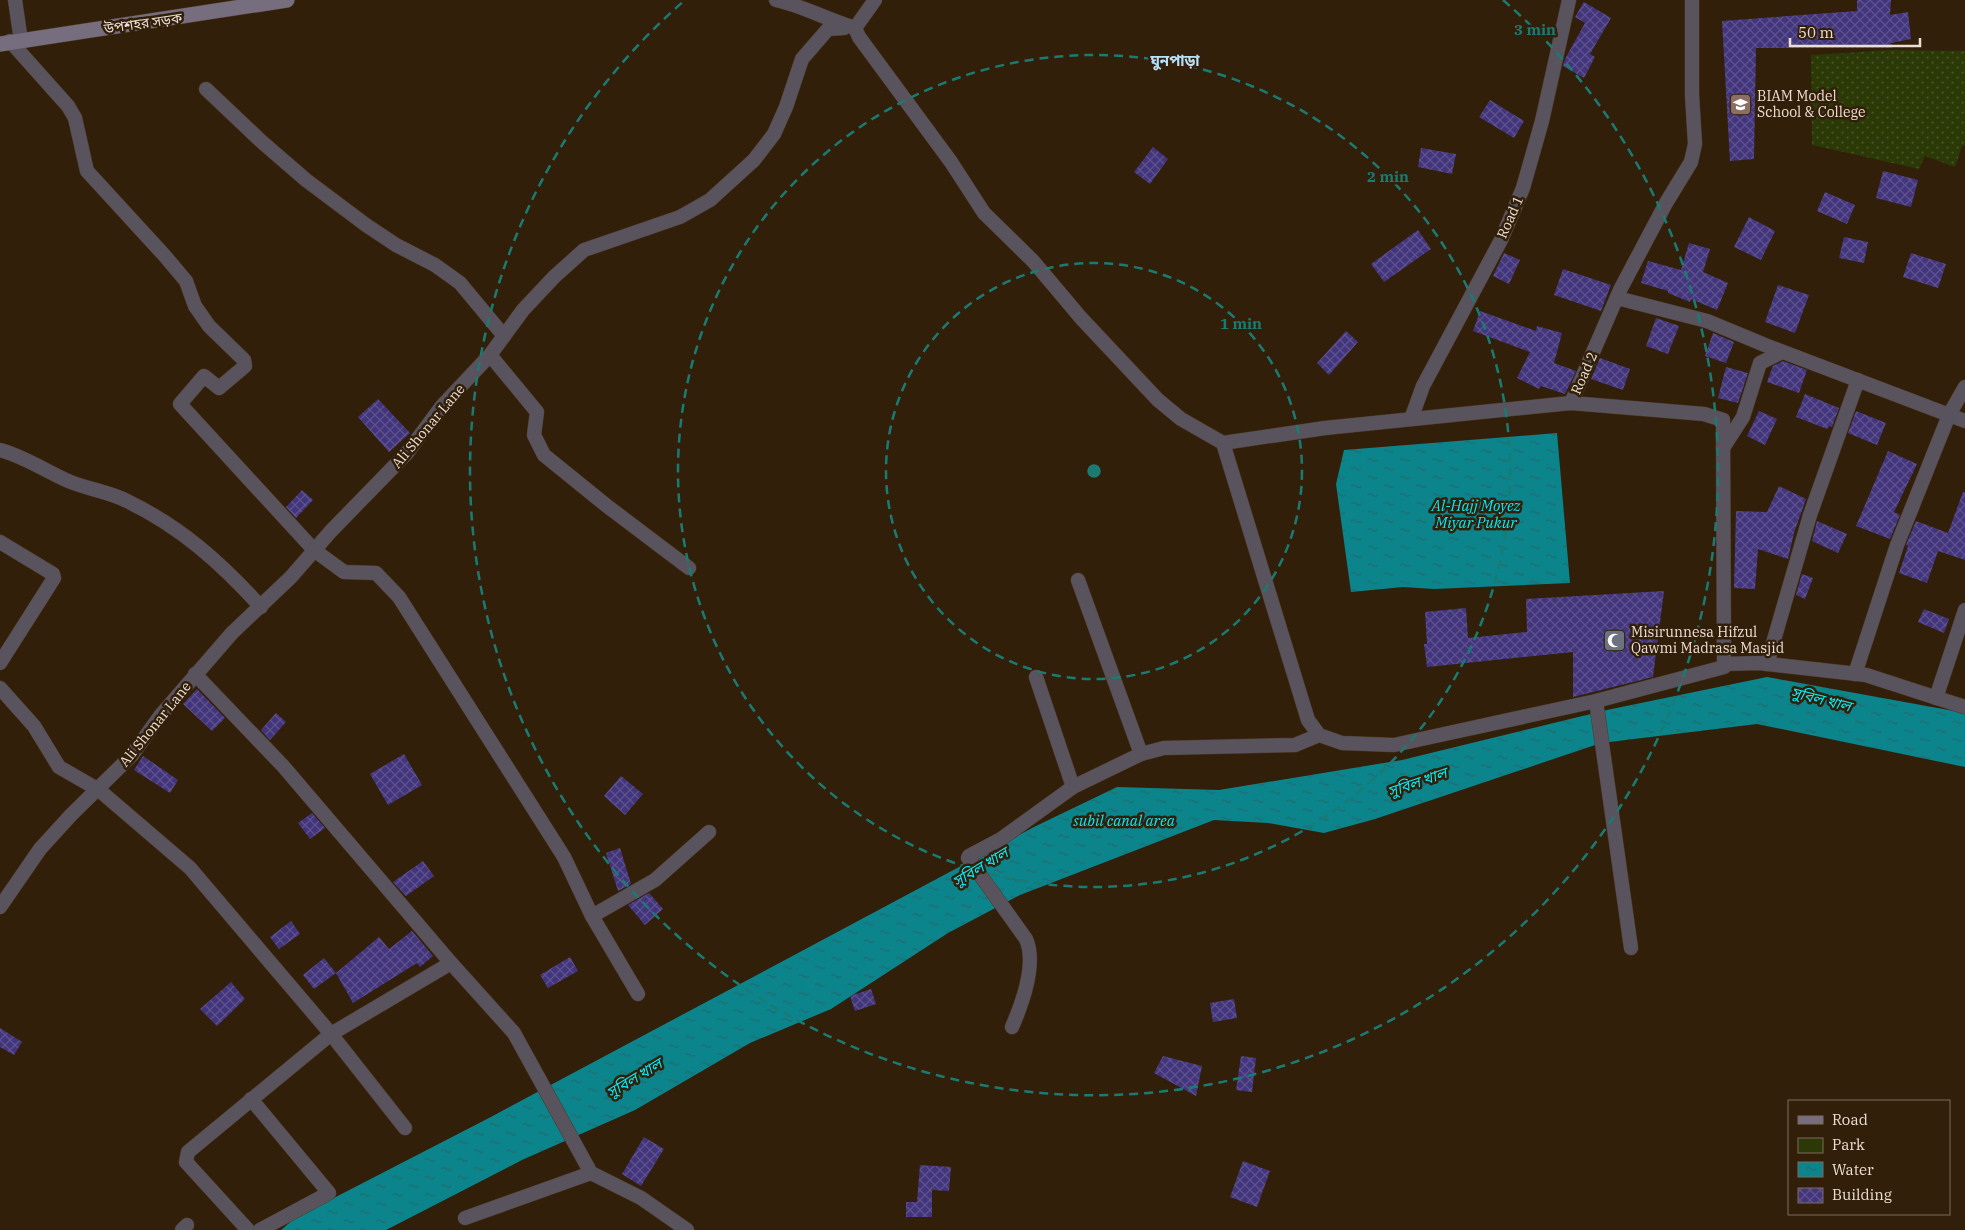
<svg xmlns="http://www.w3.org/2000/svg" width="1965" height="1230" font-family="'IBM Plex Serif','Noto Sans Bengali',serif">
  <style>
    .green { fill: url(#green-dots) }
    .water { fill: url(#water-ripples) }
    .building { fill: url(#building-cross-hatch) }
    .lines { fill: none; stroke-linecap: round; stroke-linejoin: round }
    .street-casing { stroke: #4c3a26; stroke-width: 15 }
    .secondary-casing { stroke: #4c3a26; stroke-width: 16 }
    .street { stroke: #59535e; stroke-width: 14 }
    .secondary { stroke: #766d7f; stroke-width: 15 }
    .ring { fill: none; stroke: #1a7b73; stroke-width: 2.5; stroke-dasharray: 9 6 }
    .labels { text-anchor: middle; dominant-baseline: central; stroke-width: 5; stroke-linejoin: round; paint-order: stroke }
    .street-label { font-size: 14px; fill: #ebded2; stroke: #321f0a }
    .poi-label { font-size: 14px; fill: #ebded2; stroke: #321f0a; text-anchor: start }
    .neighbourhood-label { font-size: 15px; font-weight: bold; fill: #b5e3fe; stroke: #321f0a }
    .water-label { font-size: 15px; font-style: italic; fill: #00ecf8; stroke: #321f0a }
    .centre { fill: #1a7b73; stroke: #321f0a; stroke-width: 2.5 }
    .ring-label { font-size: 15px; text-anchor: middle; font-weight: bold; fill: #1a7b73; stroke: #321f0a; stroke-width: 5; stroke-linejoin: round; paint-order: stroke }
  </style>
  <defs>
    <pattern id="green-dots" width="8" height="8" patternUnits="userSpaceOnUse" patternTransform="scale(1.25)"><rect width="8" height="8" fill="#2a3906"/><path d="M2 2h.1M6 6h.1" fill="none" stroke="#495529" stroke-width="1.8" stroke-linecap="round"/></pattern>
    <pattern id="water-ripples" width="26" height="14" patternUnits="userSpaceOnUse" patternTransform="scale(1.25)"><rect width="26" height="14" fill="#0b848b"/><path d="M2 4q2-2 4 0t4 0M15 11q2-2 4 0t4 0" fill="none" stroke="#236a6d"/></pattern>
    <pattern id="building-cross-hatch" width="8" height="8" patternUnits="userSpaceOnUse" patternTransform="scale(1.25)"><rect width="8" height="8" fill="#42357c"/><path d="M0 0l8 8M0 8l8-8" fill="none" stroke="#5d528e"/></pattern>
  </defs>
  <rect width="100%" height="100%" fill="#321f0a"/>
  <path class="green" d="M1891 50 1965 51V145L1962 146 1955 167 1925 156 1919 169 1812 145 1811 55Z"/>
  <g class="water">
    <path d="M1557 433 1570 583 1434 589 1403 587 1351 592 1336 484 1344 450Z"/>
    <path d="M1767 677 1965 713V767L1757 724 1601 743 1375 819 1324 833 1268 823 1214 820 1020 895 948 933 831 1009 750 1043 635 1110 522 1160 386 1230H281L295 1218 487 1119 1034 827 1117 787 1219 790 1402 760 1607 710Z"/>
  </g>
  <g class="building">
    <path d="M1857 0H1891L1890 15 1908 12 1911 39 1891 43 1892 48H1756L1754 159 1730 161 1722 21 1857 11Z"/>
    <path d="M1584 2 1611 18 1590 54 1595 57 1584 78 1563 66 1565 59 1585 23 1575 17Z"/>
    <path d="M1490 100 1524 121 1514 138 1479 117Z"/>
    <path d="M1153 147 1168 159 1150 184 1134 172Z"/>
    <path d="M1421 148 1456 154 1452 174 1418 167Z"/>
    <path d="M1883 171 1918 180 1911 207 1876 198Z"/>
    <path d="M1825 192 1855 205 1847 224 1817 211Z"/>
    <path d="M1749 217 1775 231 1761 260 1734 247Z"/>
    <path d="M1418 230 1431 249 1384 282 1371 264Z"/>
    <path d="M1844 237 1868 242 1864 263 1839 258Z"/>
    <path d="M1689 243 1710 249 1703 272 1728 283 1717 310 1691 299 1690 302 1668 293V291L1641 283 1648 261 1681 270Z"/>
    <path d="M1504 253 1520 260 1509 284 1493 276Z"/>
    <path d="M1911 253 1946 264 1938 288 1903 277Z"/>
    <path d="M1563 269 1611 285 1601 311 1554 295Z"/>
    <path d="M1778 285 1809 295 1795 333 1765 322Z"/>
    <path d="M1480 311 1536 331 1537 326 1562 333 1554 363 1576 371 1565 394 1541 386 1539 389 1517 378 1530 352 1473 331Z"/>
    <path d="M1656 318 1679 326 1668 354 1646 346Z"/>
    <path d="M1346 331 1358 342 1329 375 1317 363Z"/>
    <path d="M1713 333 1734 342 1726 363 1705 356Z"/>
    <path d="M1600 358 1630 369 1623 390 1591 379Z"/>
    <path d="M1783 361 1807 370 1799 393 1767 382 1773 366Z"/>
    <path d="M1726 367 1748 373 1738 403 1718 398Z"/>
    <path d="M1805 394 1839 408 1832 427 1829 426 1827 429 1796 417Z"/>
    <path d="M378 399 410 433 389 452 358 417Z"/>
    <path d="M1759 411 1777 419 1765 445 1747 436Z"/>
    <path d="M1856 411 1886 423 1877 445 1848 433Z"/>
    <path d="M1888 451 1917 464 1894 512 1900 515 1890 539 1856 526Z"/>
    <path d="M1779 486 1806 499 1794 533 1788 559 1758 549 1755 589 1734 588 1736 511 1767 512Z"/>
    <path d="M302 490 313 500 296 518 286 507Z"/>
    <path d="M1963 492H1965V560L1938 551 1927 583 1899 573 1908 546 1906 545 1916 521 1948 533Z"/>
    <path d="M1817 521 1847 534 1838 553 1812 541Z"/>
    <path d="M1802 574 1813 578 1805 599 1796 595Z"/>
    <path d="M1664 591 1653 677 1573 697V652L1427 667 1424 644H1427L1425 612 1466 608 1468 638 1527 632 1526 599Z"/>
    <path d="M1924 609 1949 619 1944 633 1918 622Z"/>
    <path d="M197 689 225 718 212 731 183 704Z"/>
    <path d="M276 713 286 722 270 740 261 730Z"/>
    <path d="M404 754 422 785 388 805 370 774Z"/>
    <path d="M143 756 178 780 170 793 134 770Z"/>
    <path d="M621 776 643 794 625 815 604 796Z"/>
    <path d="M312 813 325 828 310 839 298 823Z"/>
    <path d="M620 848 631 884 618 891 606 853Z"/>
    <path d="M423 861 434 876 406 896 393 882Z"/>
    <path d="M649 893 663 909 645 925 628 905Z"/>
    <path d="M291 921 300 934 279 949 270 937Z"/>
    <path d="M412 931 433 956 420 967 417 963 353 1003 336 973 379 937 389 949Z"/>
    <path d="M570 957 578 971 548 988 540 975Z"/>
    <path d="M324 958 336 973 314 989 303 975Z"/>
    <path d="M231 982 245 999 217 1026 200 1009Z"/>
    <path d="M871 989 876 1004 855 1011 850 996Z"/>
    <path d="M1234 999 1237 1018 1213 1022 1210 1003Z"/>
    <path d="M0 1028 22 1042 14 1055 0 1047Z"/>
    <path d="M1163 1056 1202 1066 1196 1096 1154 1073Z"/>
    <path d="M1241 1056 1256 1058 1252 1092 1236 1090Z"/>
    <path d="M644 1137 664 1149 641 1186 622 1174Z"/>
    <path d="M1243 1161 1270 1171 1257 1207 1230 1197Z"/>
    <path d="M920 1165 951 1167 949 1191 932 1190V1217H906V1202H917Z"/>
  </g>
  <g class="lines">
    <defs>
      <g id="street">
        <path d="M15 0 21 41"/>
        <path d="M776 0C803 6 828 20 855 28L859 37 951 162 984 213 1033 261 1081 318 1158 400 1181 419 1223 443 1325 428 1571 403 1704 414 1723 420 1724 664"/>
        <path d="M855 28 875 0"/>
        <path d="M10 41 68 106 75 118 87 171 164 255 186 281 195 306 209 326 244 360 245 366 219 388 204 376 180 404 314 550 344 572 376 573 399 597 564 857 592 916 638 994"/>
        <path d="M206 89 262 142 306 180 366 225 396 245 435 265 460 283 504 336"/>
        <path d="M1617 298 1707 321 1765 345 1965 421"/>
        <path d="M490 355 537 412 534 435 544 455 607 506 689 568"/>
        <path d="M1571 403 1620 290 1666 203 1691 162 1695 144 1692 95V0"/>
        <path d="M1411 419 1423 386 1501 240 1523 188 1542 121 1569 0"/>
        <path d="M1223 443 1308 720 1319 735 1342 743 1394 745 1596 701 1724 667V664L1759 663 1866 675 1965 707"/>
        <path d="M1723 448 1743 417 1760 363 1782 352"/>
        <path d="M0 450C23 456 44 470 66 480 85 489 108 491 127 501 181 527 221 563 261 607"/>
        <path d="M0 542 53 574 54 578 0 663"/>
        <path d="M1078 580 1141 754"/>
        <path d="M1767 664 1810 515 1858 380"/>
        <path d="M195 674 283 766 451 963 514 1033 591 1173 641 1198 687 1230"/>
        <path d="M1855 674 1897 545 1949 415 1965 387"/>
        <path d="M1036 677 1073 787"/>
        <path d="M0 688 34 726 59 767 99 790 190 868 331 1034 405 1128"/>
        <path d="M1936 698 1965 610"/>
        <path d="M1596 701 1631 948"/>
        <path d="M0 907 40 849 71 815 132 755 160 716 232 633 291 577 331 531 407 453 442 406 490 355 523 310 554 277 584 250 680 217 710 200 754 160 774 134 786 107 802 59 828 29 844 28"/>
        <path d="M592 916 655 880 709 832"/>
        <path d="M1012 1027C1022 1004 1037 964 1026 939L968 858 969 856 1001 839 1073 787 1141 754 1164 748 1295 745 1319 735"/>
        <path d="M251 1099 329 1193 260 1230"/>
        <path d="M465 1218 591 1173"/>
        <path d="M182 1230 187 1225"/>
        <path d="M248 1230 186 1162 188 1152 331 1034 451 963"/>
      </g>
      <path id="secondary" d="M0 44 287 0"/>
    </defs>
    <use href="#street" class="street-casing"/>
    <use href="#secondary" class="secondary-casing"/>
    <use href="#street" class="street"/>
    <use href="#secondary" class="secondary"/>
  </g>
  <g class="ring">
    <circle cx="1094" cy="471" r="208"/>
    <circle cx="1094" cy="471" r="416"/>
    <path d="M1503 0A624 624 0 1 1 685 0"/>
  </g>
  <defs>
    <symbol id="school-square" viewBox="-11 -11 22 22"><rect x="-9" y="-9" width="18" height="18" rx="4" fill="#8d6e63" stroke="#321f0a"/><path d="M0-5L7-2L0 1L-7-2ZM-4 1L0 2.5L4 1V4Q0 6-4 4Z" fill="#fff"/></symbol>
    <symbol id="mosque-square" viewBox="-11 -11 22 22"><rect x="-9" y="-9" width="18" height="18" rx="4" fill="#6b7280" stroke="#321f0a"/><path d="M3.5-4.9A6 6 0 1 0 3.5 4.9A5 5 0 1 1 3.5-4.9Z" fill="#fff"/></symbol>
  </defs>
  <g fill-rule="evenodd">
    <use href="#school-square" x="1728" y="92" width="25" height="25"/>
    <use href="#mosque-square" x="1602" y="628" width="25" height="25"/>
  </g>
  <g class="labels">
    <g class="street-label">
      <text transform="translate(143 23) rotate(-8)">উপশহর সড়ক</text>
      <text transform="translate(1510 217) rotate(-66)">Road 1</text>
      <text transform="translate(1584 373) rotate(-66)">Road 2</text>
      <text transform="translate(428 426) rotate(-50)">Ali Shonar Lane</text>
      <text transform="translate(155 724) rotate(-51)">Ali Shonar Lane</text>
    </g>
    <g class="poi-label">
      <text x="1757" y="96">BIAM Model<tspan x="1757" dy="16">School &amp; College</tspan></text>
      <text x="1631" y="632">Misirunnesa Hifzul<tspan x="1631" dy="16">Qawmi Madrasa Masjid</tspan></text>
    </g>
    <g class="neighbourhood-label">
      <text x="1175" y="60">ঘুনপাড়া</text>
    </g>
    <g class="water-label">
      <text x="1476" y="505">Al-Hajj Moyez<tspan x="1476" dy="17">Miyar Pukur</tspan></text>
      <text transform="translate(1821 699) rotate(14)">সুবিল খাল</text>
      <text transform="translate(1417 782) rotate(-19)">সুবিল খাল</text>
      <text x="1124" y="820">subil canal area</text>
      <text transform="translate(980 867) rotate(-31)">সুবিল খাল</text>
      <text transform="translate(634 1078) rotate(-31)">সুবিল খাল</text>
    </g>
  </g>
  <circle cx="1094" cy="471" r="8" class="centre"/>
  <g class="ring-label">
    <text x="1535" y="35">3 min</text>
    <text x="1388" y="182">2 min</text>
    <text x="1241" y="329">1 min</text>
  </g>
  <rect x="1788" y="1100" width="162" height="115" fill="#321f0a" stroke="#7c6b5a"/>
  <rect x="1798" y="1116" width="25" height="8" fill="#766d7f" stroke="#7c6b5a"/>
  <text x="1832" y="1125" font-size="15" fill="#ebded2">Road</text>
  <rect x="1798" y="1138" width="25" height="15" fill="#2a3906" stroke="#7c6b5a"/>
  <text x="1832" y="1150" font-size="15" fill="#ebded2">Park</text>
  <rect x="1798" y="1162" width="25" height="15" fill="url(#water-ripples)" stroke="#7c6b5a"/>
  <text x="1832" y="1175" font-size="15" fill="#ebded2">Water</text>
  <rect x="1798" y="1188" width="25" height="15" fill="url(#building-cross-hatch)" stroke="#7c6b5a"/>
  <text x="1832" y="1200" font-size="15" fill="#ebded2">Building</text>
  <path d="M1790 38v8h130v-8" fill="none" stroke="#ebded2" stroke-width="2.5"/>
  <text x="1798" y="38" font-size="15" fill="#ebded2" stroke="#321f0a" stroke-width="4" paint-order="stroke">50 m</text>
</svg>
